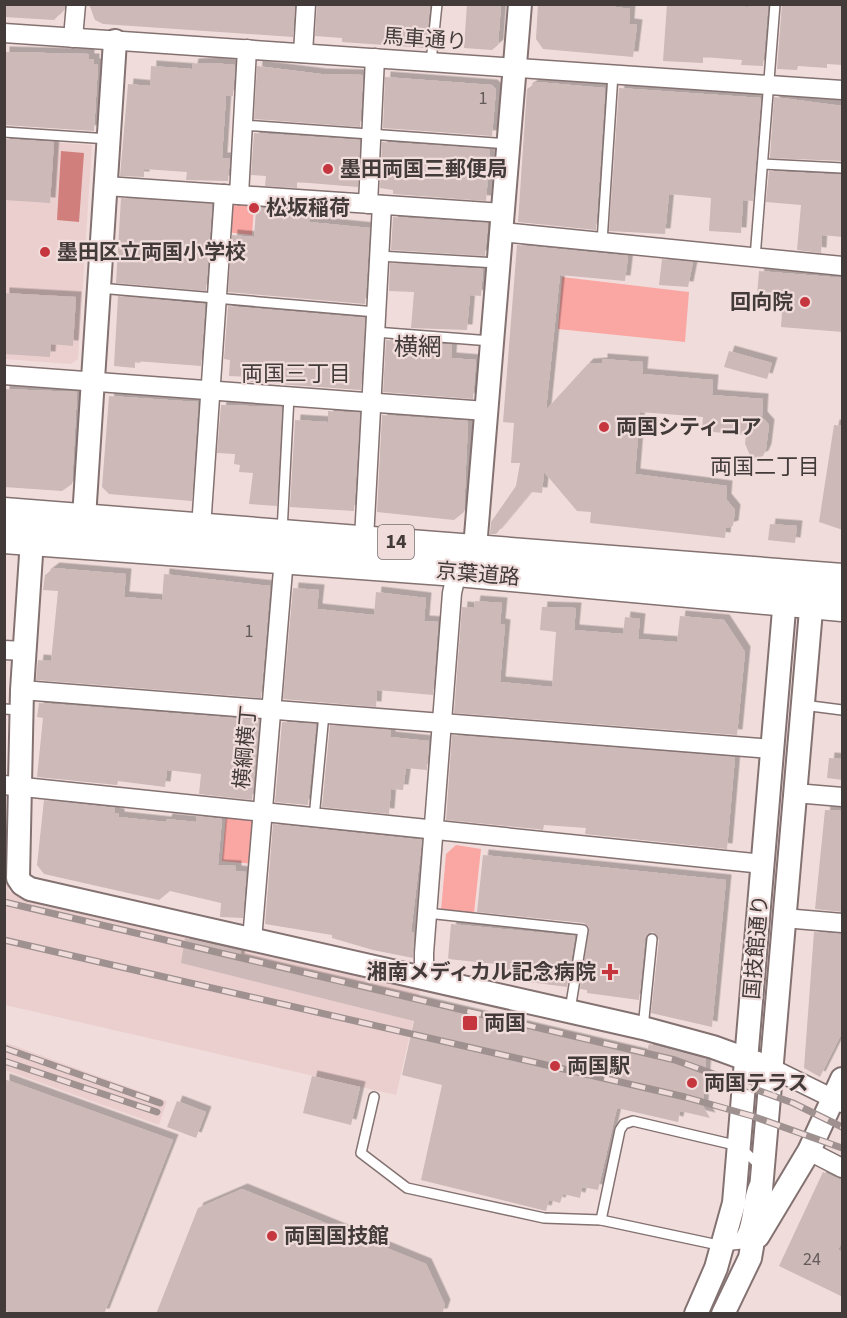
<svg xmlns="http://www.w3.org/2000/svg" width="847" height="1318" font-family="'Source Sans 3','Noto Sans JP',sans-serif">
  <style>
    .built { fill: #ebcfce }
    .green { fill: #faa6a3 }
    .water { fill: #d17f7c }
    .building { fill: #ccb9b8; filter: url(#shadow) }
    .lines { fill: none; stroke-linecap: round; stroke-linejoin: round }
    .service-casing { stroke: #837271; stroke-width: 12 }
    .minor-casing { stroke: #837271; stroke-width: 21 }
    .tertiary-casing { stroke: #837271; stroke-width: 26 }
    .trunk-casing { stroke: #837271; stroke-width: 33 }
    .service { stroke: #fff; stroke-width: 9 }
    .minor { stroke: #fff; stroke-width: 18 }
    .tertiary { stroke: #fff; stroke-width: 22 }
    .trunk { stroke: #fff; stroke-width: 30 }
    .rail-casing { stroke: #9e918f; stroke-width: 7 }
    .rail { stroke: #f0dddb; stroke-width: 4.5; stroke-dasharray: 14; stroke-linecap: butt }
    .poi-dot { fill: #c6363f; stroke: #f0dddb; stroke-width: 2 }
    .labels { text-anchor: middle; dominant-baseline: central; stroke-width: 4.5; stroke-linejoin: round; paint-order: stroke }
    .number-label { font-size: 18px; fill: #645a5a }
    .shield { fill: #f0dddb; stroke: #766c6a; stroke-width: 1.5 }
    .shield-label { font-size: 20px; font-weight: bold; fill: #423b3a }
    .street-label { font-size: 21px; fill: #423b3a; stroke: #f0dddb }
    .poi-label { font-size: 21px; font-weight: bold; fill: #423b3a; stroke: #f0dddb; text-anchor: start }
    .neighbourhood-label { font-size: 22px; fill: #423b3a; stroke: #f0dddb }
    .quarter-label { font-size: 24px; fill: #423b3a; stroke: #f0dddb }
  </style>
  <defs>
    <filter id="shadow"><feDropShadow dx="5.5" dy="-5.5" stdDeviation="0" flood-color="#0004"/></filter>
  </defs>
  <rect width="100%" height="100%" fill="#f0dddb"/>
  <g class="built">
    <path d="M4 139 92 145 78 359 71 364 5 359Z"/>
    <path d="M4 868 9 892 421 987 396 1095 5 1005Z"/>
    <path d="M4 1042 167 1101 159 1125 5 1070Z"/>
  </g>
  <g class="green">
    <path d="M229 205 254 206 252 235 226 232Z"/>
    <path d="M562 277 689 292 685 342 558 329Z"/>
    <path d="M226 817 258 820 254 864 222 861Z"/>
    <path d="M456 845 481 849 474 913 441 910 446 854Z"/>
  </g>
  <path class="water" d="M61 151 84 153 79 222 57 220Z"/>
  <g class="building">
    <path d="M4 4H65L64 10 54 20 4 17Z"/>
    <path d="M89 4H295L293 37 103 24 95 20Z"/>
    <path d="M317 4H430L426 48 342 42V38L315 36Z"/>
    <path d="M467 4H501L498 45 492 50 464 48Z"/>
    <path d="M538 4H616V7L630 9 629 24 637 25 633 57 543 49 536 39Z"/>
    <path d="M667 4 748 7V4H768L763 66 741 65 742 60 703 57V63L663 61Z"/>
    <path d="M782 4H843V65L827 64V68L798 66 797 70 777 69Z"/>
    <path d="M4 52 89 54V59H94V64H98L94 131 4 125Z"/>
    <path d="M213 63 235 65 233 96H226L222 158H230L228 181 186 180 187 172 144 169V177L120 176 128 84 150 86 151 66 192 69 193 64Z"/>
    <path d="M257 66 321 74 363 75 360 127 254 119Z"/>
    <path d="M385 77 492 85 496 89 492 136 383 128Z"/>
    <path d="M537 82 605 88 596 230 518 222 527 89Z"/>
    <path d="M619 88 761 98 753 201 743 200 741 233 709 231 711 198 669 194 665 234 609 231Z"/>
    <path d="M774 97 843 106V161L770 158Z"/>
    <path d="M254 133 360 140 358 187 297 182V188L265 186 266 176 251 175Z"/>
    <path d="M4 139 54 142 50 203 4 200Z"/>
    <path d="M382 142 490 149 486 201 393 194V190L380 188Z"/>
    <path d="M769 171 843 175V237L822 235 821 253 797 250 801 205 766 202Z"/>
    <path d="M121 198 212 204 206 291 116 283Z"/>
    <path d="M263 208 295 210 294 214 310 215 309 222 370 228 365 304 228 292 232 235 254 237 256 210Z"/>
    <path d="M393 217 488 223 485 256 391 250Z"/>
    <path d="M517 245 628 256 625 281 560 275 546 410 588 364 602 363V359L643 362 642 374 713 380 712 395 763 399 762 417 769 425 766 449 763 456 756 459 750 455 745 444 746 435 702 431 703 417 640 412 635 474 727 486 726 499 735 510 733 526 726 528 725 538 590 523 591 512 577 511 544 472 542 493 531 492 496 534H490L491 522 516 486 520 463H511L514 423 503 422Z"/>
    <path d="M662 259 693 262 688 287 659 285Z"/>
    <path d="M390 263 483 269 481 296 470 295 467 330 411 328 414 292 389 291Z"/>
    <path d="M759 271 843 278V332L781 327 783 298 757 296Z"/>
    <path d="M4 293 76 297 73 346 51 344 50 357 4 354Z"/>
    <path d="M118 296 205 304 201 366 135 361V368L114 366Z"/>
    <path d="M228 306 365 318 361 390 250 382V377L229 376 230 360 224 359Z"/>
    <path d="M386 340 452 345 451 358 476 360 473 399 383 392Z"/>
    <path d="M729 351 772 363 767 379 724 367Z"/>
    <path d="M4 389 77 392 72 484 62 491 4 487Z"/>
    <path d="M109 396 198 402 192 501 120 495 109 494 102 487Z"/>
    <path d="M221 405 282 407 277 506 249 504 253 473 239 472 240 465 234 464 235 454 217 453Z"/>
    <path d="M328 411 360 413 354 511 290 507 295 420 328 422Z"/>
    <path d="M382 415 468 421 464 512 454 520 377 512Z"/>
    <path d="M834 425 843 426V530L819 522Z"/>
    <path d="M770 524 797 526 795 543 768 540Z"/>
    <path d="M54 568 126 574 124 597 162 600 164 574 270 586 261 698 36 680 38 660 51 661 58 591 43 590 45 575Z"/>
    <path d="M293 588 319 590 317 609 374 615 376 592 426 598 424 621 438 622 433 695 377 690 376 707 283 699Z"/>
    <path d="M475 601 502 603 500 624 505 625 500 682 552 687 556 632 540 630 542 607 576 608 574 630 623 634 625 617 640 619 638 639 677 642 680 616 724 620 745 652 737 735 454 713 462 607 474 608Z"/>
    <path d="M39 703 259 720 252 800 199 794 201 774 167 770 165 787 118 781 117 785 37 777 43 718 37 717Z"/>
    <path d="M282 722 316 724 308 805 275 802Z"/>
    <path d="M330 725 391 730 390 737 429 741 427 770 406 768 403 790 391 789 389 814 322 807Z"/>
    <path d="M452 735 735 757 727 849 585 834 586 828 544 825 543 830 537 829 446 820Z"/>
    <path d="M829 758 843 759V780L827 778Z"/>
    <path d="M44 800 115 808 114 813 119 814V817L166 822 167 819 196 822 197 816 222 819 218 865 236 866V871L246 872 243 918 220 917 221 903 170 891 159 900 44 874 37 865Z"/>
    <path d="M825 810 843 811V912L815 909Z"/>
    <path d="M273 824 422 840 411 932 414 933 413 958 373 950 332 938V935L265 924Z"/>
    <path d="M483 855 726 880 712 1027 651 1013 659 940 653 932 649 933 645 938 639 1000 587 993V990L580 989 589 927 584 923 477 912Z"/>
    <path d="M451 924 575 936 567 987 514 980 496 964 448 959Z"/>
    <path d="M814 932 843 934V1031L820 1077 804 1068Z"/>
    <path d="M185 938 241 951 239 959 646 1055 649 1044 706 1059 703 1106 710 1118 680 1111 678 1122 617 1108 598 1190 582 1187 580 1198 563 1194 560 1203 549 1200 546 1211 421 1180 442 1085 402 1075 414 1021 181 963Z"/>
    <path d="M312 1076 360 1087 351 1125 303 1113Z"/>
    <path d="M4 1079 173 1140 104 1314H12L4 1310Z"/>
    <path d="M177 1101 206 1112 196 1138 167 1127Z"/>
    <path d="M823 1172 843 1181V1239L838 1250 843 1252V1297L779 1266Z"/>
    <path d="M242 1189 426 1264 445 1305 442 1314H156L198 1208Z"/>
  </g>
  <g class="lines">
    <defs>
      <g id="service">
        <path d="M431 62 437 4"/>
        <path d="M243 125 509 144"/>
        <path d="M4 132 109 139"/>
        <path d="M763 164 842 168"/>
        <path d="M602 242 613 74"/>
        <path d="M379 256 497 263"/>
        <path d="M755 258 775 4"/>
        <path d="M99 288 376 312"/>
        <path d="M375 332 491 341"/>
        <path d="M282 532 289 396"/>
        <path d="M803 705 842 710"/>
        <path d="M4 709 22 710"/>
        <path d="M314 818 324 714"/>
        <path d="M427 913 583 930 570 1010"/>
        <path d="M643 1028 652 939"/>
        <path d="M374 1097 361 1153 407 1188 544 1218 601 1220"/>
        <path d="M751 1243 723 1246 601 1220 620 1130 624 1124 633 1121 739 1146 760 1166"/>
        <path d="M723 1246C753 1244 744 1205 754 1185"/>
      </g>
      <g id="minor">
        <path d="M4 33 842 90"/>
        <path d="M73 38 76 4"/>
        <path d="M303 53 306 4"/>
        <path d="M106 186 503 213"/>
        <path d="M239 195 247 49"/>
        <path d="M368 204 375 58"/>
        <path d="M502 232 842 266"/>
        <path d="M4 375 486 411"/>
        <path d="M201 528 224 194"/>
        <path d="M364 539 382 205"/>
        <path d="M4 650 24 651"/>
        <path d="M22 690 772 749"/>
        <path d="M4 785 763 864"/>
        <path d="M795 793 842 797"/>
        <path d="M784 918 842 923"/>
        <path d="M252 940 284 558"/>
        <path d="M433 980 424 965V953L452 593 457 571"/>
        <path d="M771 1068 842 1103"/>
        <path d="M809 1151 842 1168"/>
      </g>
      <g id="tertiary">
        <path d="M33 525 22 690 18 878 22 884 30 889 643 1028 713 1047 771 1068"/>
        <path d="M83 533 115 41"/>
        <path d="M475 548 520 4"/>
        <path d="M758 1236 809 1151 842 1079"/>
        <path d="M696 1314 716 1268 734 1203 786 586"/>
        <path d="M723 1314 750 1258 760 1201 813 587"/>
      </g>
      <g id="trunk">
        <path d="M4 513 842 579"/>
        <path d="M4 538 457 571 842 606"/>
      </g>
    </defs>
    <use href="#service" class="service-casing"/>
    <use href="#minor" class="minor-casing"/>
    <use href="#tertiary" class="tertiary-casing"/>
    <use href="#trunk" class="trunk-casing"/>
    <use href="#service" class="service"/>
    <use href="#minor" class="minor"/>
    <use href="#tertiary" class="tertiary"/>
    <use href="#trunk" class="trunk"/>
    <defs>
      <g id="rail">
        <path d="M4 902 675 1060 793 1103 842 1127"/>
        <path d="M4 940 685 1097 752 1116 842 1148"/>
        <path d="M4 1048 160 1103"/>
        <path d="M4 1061 157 1112"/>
      </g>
    </defs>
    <use href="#rail" class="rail-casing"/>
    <use href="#rail" class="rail"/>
  </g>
  <g class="poi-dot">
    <circle cx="328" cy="169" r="6"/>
    <circle cx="254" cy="208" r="6"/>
    <circle cx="45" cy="252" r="6"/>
    <circle cx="805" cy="302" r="6"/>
    <circle cx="604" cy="427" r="6"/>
    <path d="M607 963h6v6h6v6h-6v6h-6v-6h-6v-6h6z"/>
    <rect x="462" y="1015" width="16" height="16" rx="3"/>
    <circle cx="555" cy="1066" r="6"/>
    <circle cx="692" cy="1083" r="6"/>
    <circle cx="272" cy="1236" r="6"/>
  </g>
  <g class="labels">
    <g class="number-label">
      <text x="483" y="98">1</text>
      <text x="249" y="631">1</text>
      <text x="812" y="1259">24</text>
    </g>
    <rect class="shield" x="378" y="525" width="36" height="34" rx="4.5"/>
    <g class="shield-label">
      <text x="396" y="542">14</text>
    </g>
    <g class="street-label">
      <text transform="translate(425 39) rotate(4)">馬車通り</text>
      <text transform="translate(478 574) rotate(5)">京葉道路</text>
      <text transform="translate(245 747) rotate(-85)">横綱横丁</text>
      <text transform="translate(756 947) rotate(-85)">国技館通り</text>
    </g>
    <g class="poi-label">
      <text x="340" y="169">墨田両国三郵便局</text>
      <text x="266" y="208">松坂稲荷</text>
      <text x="57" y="252">墨田区立両国小学校</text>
      <text x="793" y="302" text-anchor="end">回向院</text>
      <text x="616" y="427">両国シティコア</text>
      <text x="596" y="972" text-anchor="end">湘南メディカル記念病院</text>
      <text x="484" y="1023">両国</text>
      <text x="567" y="1066">両国駅</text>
      <text x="704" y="1083">両国テラス</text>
      <text x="284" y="1236">両国国技館</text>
    </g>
    <g class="neighbourhood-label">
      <text x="296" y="374">両国三丁目</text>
      <text x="765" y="467">両国二丁目</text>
    </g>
    <g class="quarter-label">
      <text x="418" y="347">横網</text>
    </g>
  </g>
  <rect width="847" height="1318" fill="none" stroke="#423b3a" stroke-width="12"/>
</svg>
